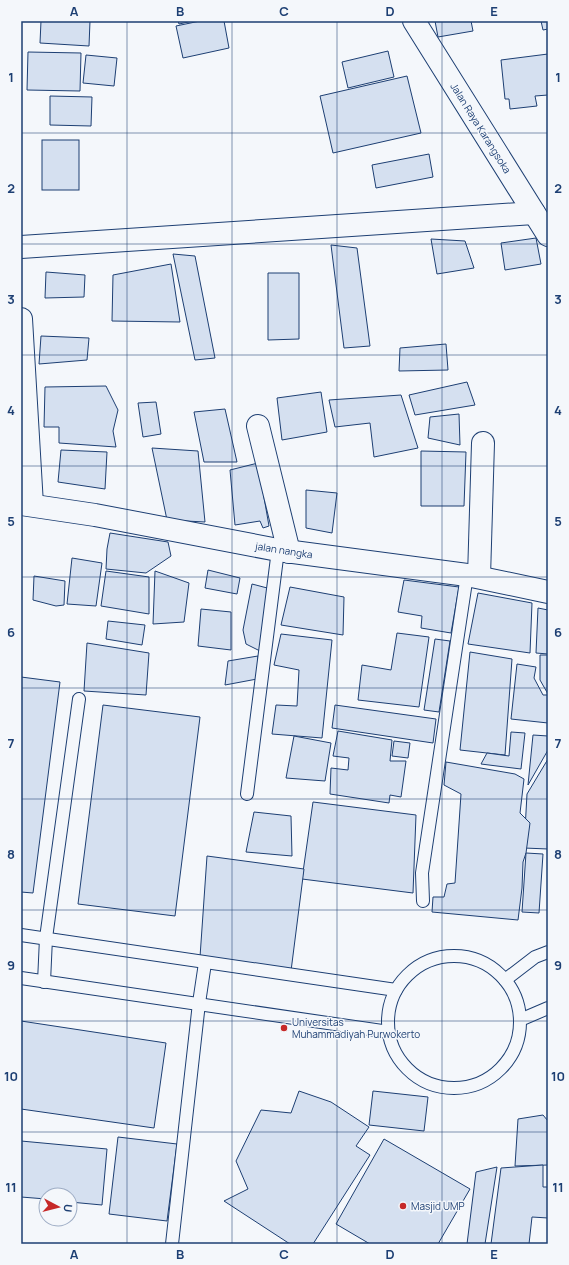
<svg xmlns="http://www.w3.org/2000/svg" width="569" height="1265" font-family="Manrope,sans-serif">
  <style>
    .building { fill: #d5e0f0; stroke: #1d3f73 }
    .lines { fill: none; stroke-linecap: round; stroke-linejoin: round }
    .service-casing { stroke: #1d3f73; stroke-width: 14 }
    .minor-casing { stroke: #1d3f73; stroke-width: 24 }
    .secondary-casing { stroke: #1d3f73; stroke-width: 24 }
    .service { stroke: #f4f7fb; stroke-width: 12 }
    .minor { stroke: #f4f7fb; stroke-width: 22 }
    .secondary { stroke: #f4f7fb; stroke-width: 22 }
    .grid { fill: none; stroke: #1d3f73; stroke-width: 1; stroke-opacity: 0.55 }
    .poi-dot { fill: #c62828; stroke: #f4f7fb; stroke-width: 1.5 }
    .labels { text-anchor: middle; dominant-baseline: central; stroke-width: 3; stroke-linejoin: round; paint-order: stroke }
    .street-label { font-size: 10px; fill: #1d3f73; stroke: #f4f7fb }
    .poi-label { font-size: 10px; fill: #1d3f73; stroke: #f4f7fb; text-anchor: start }
    .neatline { fill: none; stroke: #1d3f73; stroke-width: 1.5 }
    .grid-label { font-size: 13px; text-anchor: middle; font-weight: bold; fill: #1d3f73 }
  </style>
  <rect width="100%" height="100%" fill="#f4f7fb"/>
  <g class="building">
    <path d="M41 21H90L89 46 40 43Z"/>
    <path d="M178 21H193L179 24Z"/>
    <path d="M200 21H224L229 48 183 58 176 26Z"/>
    <path d="M435 21H471L473 31 438 37Z"/>
    <path d="M541 21H548V29L543 30Z"/>
    <path d="M388 51 394 77 348 88 342 62Z"/>
    <path d="M28 52 81 53 80 91 27 90Z"/>
    <path d="M548 54V95L535 96 537 106 510 109 509 99H505L501 60Z"/>
    <path d="M86 55 117 58 114 86 83 83Z"/>
    <path d="M407 76 421 133 333 153 320 96Z"/>
    <path d="M50 96 92 97 91 126 50 125Z"/>
    <rect x="42" y="140" width="37" height="50"/>
    <path d="M429 154 433 177 376 188 372 165Z"/>
    <path d="M536 238 541 264 505 270 501 243Z"/>
    <path d="M431 239 465 241 474 268 437 274Z"/>
    <path d="M331 245 357 248 370 346 344 348Z"/>
    <path d="M173 254 195 256 215 358 195 360Z"/>
    <path d="M171 264 180 322 112 321 113 275Z"/>
    <path d="M46 272 85 275 84 297 45 298Z"/>
    <path d="M268 273H299V339L268 340Z"/>
    <path d="M41 336 89 338 87 360 39 364Z"/>
    <path d="M446 344 448 370 399 371 400 348Z"/>
    <path d="M467 382 475 405 415 415 409 395Z"/>
    <path d="M106 386 118 410 113 431 116 447 59 443V427H44L45 387Z"/>
    <path d="M321 392 327 432 282 440 277 398Z"/>
    <path d="M401 395 418 448 374 457 370 423 335 427 329 400Z"/>
    <path d="M156 402 161 434 143 437 138 403Z"/>
    <path d="M225 409 237 462H204L194 412Z"/>
    <path d="M459 414 460 445 428 438 430 417Z"/>
    <path d="M152 448 198 451 205 522 167 520Z"/>
    <path d="M61 450 107 452 105 489 58 482Z"/>
    <path d="M421 451 466 452 464 506H421Z"/>
    <path d="M258 463 269 526 263 528 260 521 235 525 230 470Z"/>
    <path d="M306 490 337 493 332 533 306 528Z"/>
    <path d="M110 533 168 542 171 556 146 573 106 569 107 549Z"/>
    <path d="M72 558 102 563 96 606 67 604Z"/>
    <path d="M208 570 240 578 237 594 205 588Z"/>
    <path d="M106 571 149 577V614L101 606Z"/>
    <path d="M155 571 189 583 184 622 153 624Z"/>
    <path d="M34 576 65 581 64 605 56 606 33 600Z"/>
    <path d="M404 580 459 587 451 633 421 628 422 616 398 612Z"/>
    <path d="M252 584 271 589 260 651 246 644 243 630Z"/>
    <path d="M290 587 344 597 343 635 281 625Z"/>
    <path d="M478 593 532 603 530 653 468 644Z"/>
    <path d="M538 608 548 610V654L536 653Z"/>
    <path d="M201 609 231 612V650L198 646Z"/>
    <path d="M108 621 145 625 142 645 106 639Z"/>
    <path d="M397 633 429 637 419 707 358 700 362 665 391 670Z"/>
    <path d="M281 634 332 640 322 738 272 734 276 705 297 706 299 670 274 665Z"/>
    <path d="M435 639 450 641 439 712 424 710Z"/>
    <path d="M87 643 149 653 146 695 84 691Z"/>
    <path d="M470 652 512 659 505 755 460 750Z"/>
    <path d="M540 655H548V694L540 680Z"/>
    <path d="M258 656 257 679 225 685 228 661Z"/>
    <path d="M517 664 536 667 534 678 543 695H548V723L511 719Z"/>
    <path d="M21 677 60 682 33 893 21 892Z"/>
    <path d="M103 705 200 717 175 916 78 904Z"/>
    <path d="M335 705 436 719 433 743 332 728Z"/>
    <path d="M338 731 392 740 390 761H406L401 797 390 795 389 803 330 794 331 768 348 770 349 758 333 756Z"/>
    <path d="M511 732 525 733 521 769 481 764 487 753 509 756Z"/>
    <path d="M533 735 548 736V750L528 785Z"/>
    <path d="M294 736 331 743 325 781 286 778Z"/>
    <path d="M394 741 410 743 408 758 392 756Z"/>
    <path d="M548 759V849L524 848 527 794Z"/>
    <path d="M446 762 515 774 524 779 520 813 530 823 526 853 523 862 522 888 518 920 432 912 433 897H444L447 884 455 883 461 794 444 785Z"/>
    <path d="M313 802 416 815 413 893 302 879Z"/>
    <path d="M254 812 291 816 292 856 246 852Z"/>
    <path d="M526 853 543 854 539 913 522 912Z"/>
    <path d="M207 856 304 869 291 971 200 957Z"/>
    <path d="M21 1021 166 1043 154 1128 21 1109Z"/>
    <path d="M299 1091 331 1102 369 1127 356 1146 370 1155 313 1244H290L224 1201 248 1189 236 1161 261 1110 291 1113Z"/>
    <path d="M373 1091 428 1097 424 1131 369 1125Z"/>
    <path d="M543 1115 548 1121V1165L515 1166 518 1119Z"/>
    <path d="M118 1137 177 1144 167 1221 109 1214Z"/>
    <path d="M384 1139 470 1189 438 1244H370L336 1224Z"/>
    <path d="M21 1141 107 1149 102 1205 70 1202V1195H46V1199L21 1197Z"/>
    <path d="M543 1165V1187H548V1218L532 1217 529 1244H491L501 1168Z"/>
    <path d="M497 1167 485 1244H467L476 1172Z"/>
  </g>
  <g class="lines">
    <defs>
      <g id="service">
        <path d="M247 794 278 550"/>
        <path d="M423 901 422 873 467 575"/>
        <path d="M21 935 396 990"/>
        <circle cx="454" cy="1022" r="66"/>
        <path d="M21 978 389 1032"/>
        <path d="M505 980 535 957 548 952"/>
        <path d="M44 982 46 938 79 699"/>
        <path d="M520 1020 548 1008"/>
        <path d="M172 1244 199 1003 205 963"/>
      </g>
      <g id="minor">
        <path d="M21 247 534 213"/>
        <path d="M21 319 32 505"/>
        <path d="M258 426 289 552"/>
        <path d="M21 504 95 515 278 550 467 575 548 592"/>
        <path d="M479 577 483 443"/>
      </g>
      <path id="secondary" d="M414 21 548 235"/>
    </defs>
    <use href="#service" class="service-casing"/>
    <use href="#minor" class="minor-casing"/>
    <use href="#secondary" class="secondary-casing"/>
    <use href="#service" class="service"/>
    <use href="#minor" class="minor"/>
    <use href="#secondary" class="secondary"/>
  </g>
  <path class="grid" d="M127 21V1244M232 21V1244M337 21V1244M442 21V1244M21 133H548M21 244H548M21 355H548M21 466H548M21 577H548M21 688H548M21 799H548M21 910H548M21 1021H548M21 1132H548"/>
  <g class="poi-dot">
    <circle cx="284" cy="1028" r="4"/>
    <circle cx="403" cy="1206" r="4"/>
  </g>
  <g class="labels">
    <g class="street-label">
      <text transform="translate(481 128) rotate(58)">Jalan Raya Karangsoka</text>
      <text transform="translate(284 550) rotate(9)">jalan nangka</text>
    </g>
    <g class="poi-label">
      <text x="292" y="1022">Universitas<tspan x="292" dy="12">Muhammadiyah Purwokerto</tspan></text>
      <text x="411" y="1206">Masjid UMP</text>
    </g>
  </g>
  <rect width="569" height="1265" fill="none" stroke="#f4f7fb" stroke-width="44"/>
  <g transform="translate(58 1207) rotate(97)"><circle r="19" fill="#f4f7fb" stroke="#9eadc5"/>
  <path d="M0-3L7 15L0 10L-7 15Z" fill="#c62828"/>
  <text y="-6" font-size="11" font-weight="bold" text-anchor="middle" fill="#1d3f73">U</text>
  </g>
  <rect x="22" y="22" width="525" height="1221" class="neatline"/>
  <g class="grid-label">
    <text x="74" y="16">A</text>
    <text x="180" y="16">B</text>
    <text x="284" y="16">C</text>
    <text x="390" y="16">D</text>
    <text x="494" y="16">E</text>
    <text x="11" y="82">1</text>
    <text x="558" y="82">1</text>
    <text x="11" y="193">2</text>
    <text x="558" y="193">2</text>
    <text x="11" y="304">3</text>
    <text x="558" y="304">3</text>
    <text x="11" y="415">4</text>
    <text x="558" y="415">4</text>
    <text x="11" y="526">5</text>
    <text x="558" y="526">5</text>
    <text x="11" y="637">6</text>
    <text x="558" y="637">6</text>
    <text x="11" y="748">7</text>
    <text x="558" y="748">7</text>
    <text x="11" y="859">8</text>
    <text x="558" y="859">8</text>
    <text x="11" y="970">9</text>
    <text x="558" y="970">9</text>
    <text x="11" y="1081">10</text>
    <text x="558" y="1081">10</text>
    <text x="11" y="1192">11</text>
    <text x="558" y="1192">11</text>
    <text x="74" y="1259">A</text>
    <text x="180" y="1259">B</text>
    <text x="284" y="1259">C</text>
    <text x="390" y="1259">D</text>
    <text x="494" y="1259">E</text>
  </g>
</svg>
